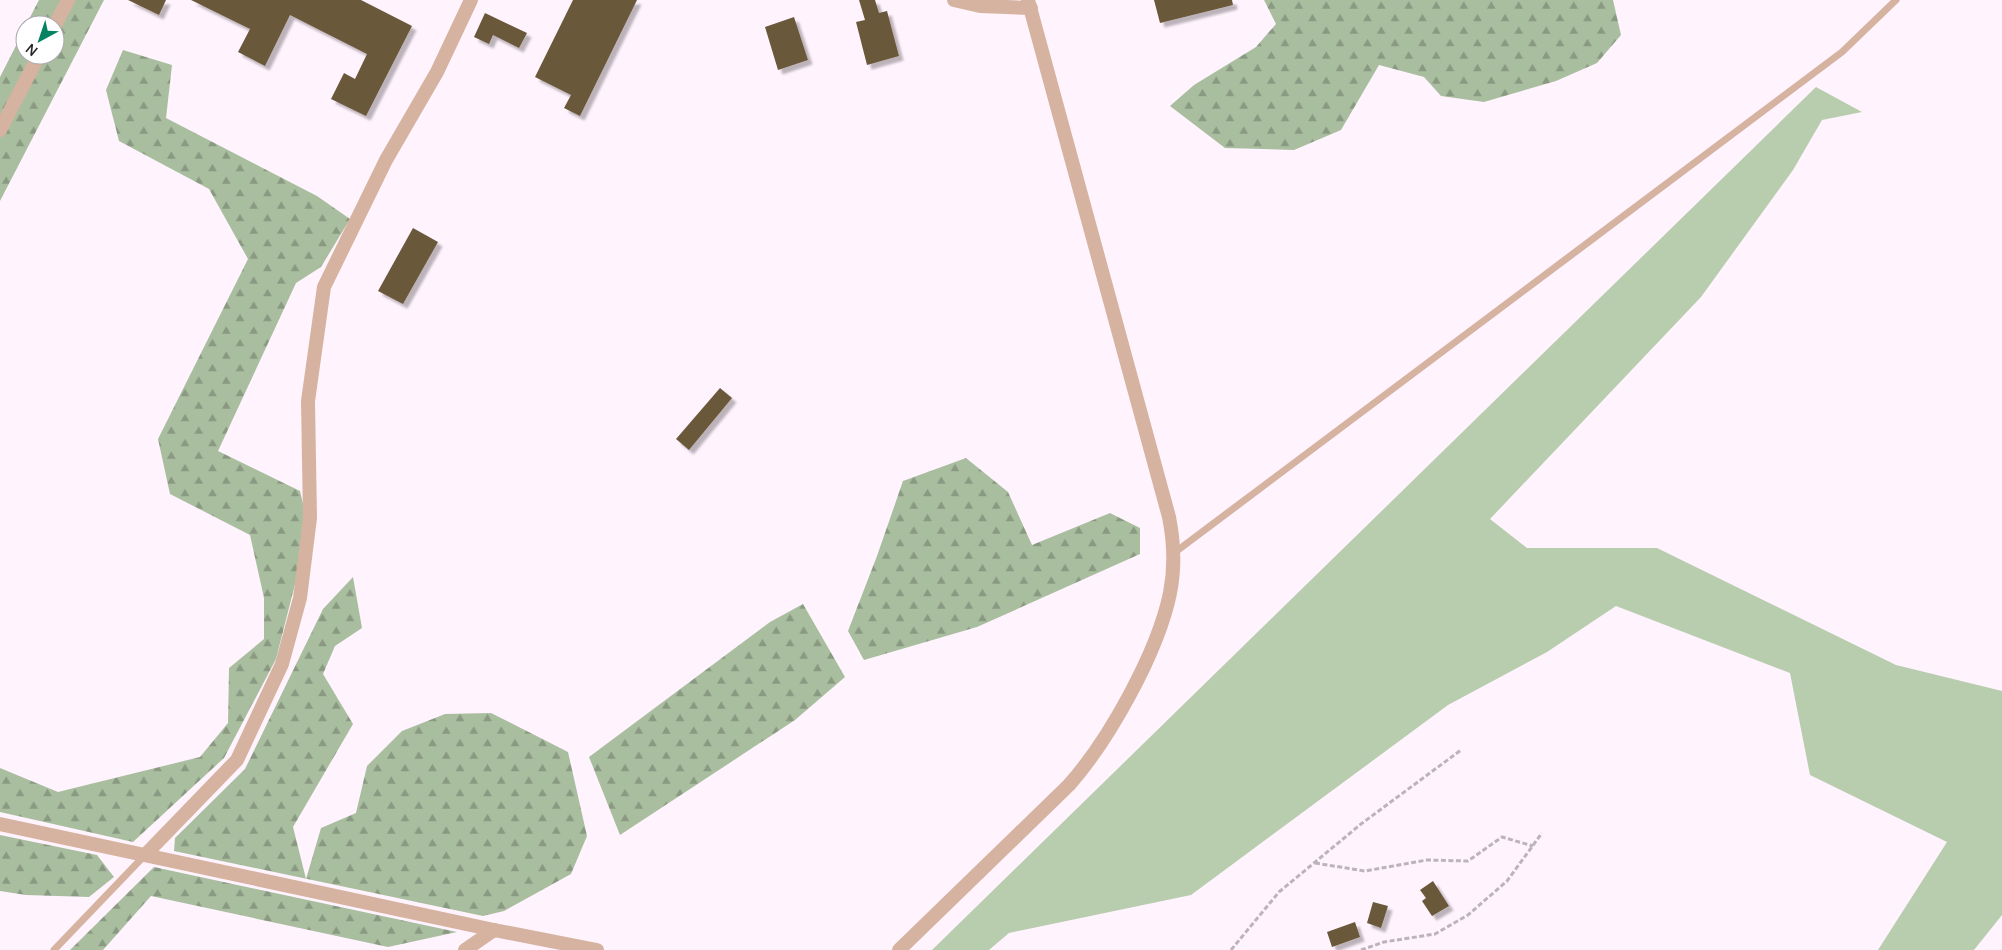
<svg xmlns="http://www.w3.org/2000/svg" width="2002" height="950" font-family="Manrope,sans-serif">
  <style>
    .green { fill: #b8ccae }
    .forest { fill: url(#forest-firs) }
    .building { fill: #6b583b; filter: url(#shadow) }
    .lines { fill: none; stroke-linecap: round; stroke-linejoin: round }
    .path { stroke: #bcb3bb; stroke-width: 3; stroke-dasharray: 5 2.5; stroke-linecap: butt }
    .service { stroke: #d6b3a0; stroke-width: 7 }
    .minor { stroke: #d6b3a0; stroke-width: 14 }
  </style>
  <defs>
    <pattern id="forest-firs" width="22" height="20" patternUnits="userSpaceOnUse" patternTransform="scale(1.25)"><rect width="22" height="20" fill="#a9be9f"/><path d="M5 1l3.5 6h-7zM16 11l3.5 6h-7z" fill="#8a9a82"/></pattern>
    <filter id="shadow"><feDropShadow dx="4.5" dy="4.5" stdDeviation="1" flood-color="#0004"/></filter>
  </defs>
  <rect width="100%" height="100%" fill="#fff3fe"/>
  <path class="green" d="M1816 87 1862 112 1822 120 1793 170 1701 297 1490 519 1527 548H1657L1896 665 2002 691V915L1974 950H1878L1947 842 1810 775 1790 673 1616 606 1547 652 1448 705 1191 895 1009 933 989 950H932Z"/>
  <g class="forest">
    <path d="M39 0H104L0 201V77L25 28V55H55V25H26Z"/>
    <path d="M1264 0H1613L1621 35 1597 63 1556 81 1484 102 1441 96 1424 77 1379 65 1341 130 1294 150 1225 148 1170 106 1194 85 1256 47 1276 24Z"/>
    <path d="M123 50 172 65 166 118 317 196 350 219 321 267 296 283 218 451 300 491 309 529 276 659 224 758 133 842 0 812V768L58 792 200 757 228 723 229 668 264 639V598L250 535 170 494 158 439 248 259 209 189 119 141 106 90Z"/>
    <path d="M966 458 1008 492 1032 545 1110 513 1140 528V554L977 627 864 660 848 631 877 556 903 481Z"/>
    <path d="M353 577 362 628 335 646 323 674 353 724 293 827 306 879 321 828 356 813 367 766 402 731 445 714 491 713 568 752 587 836 571 874 504 911 483 916 174 851 175 838 245 769 323 609Z"/>
    <path d="M803 604 845 677 795 720 620 835 589 757 770 622Z"/>
    <path d="M0 835 97 855 114 877 89 897 26 895 0 891Z"/>
    <path d="M154 867 457 932 388 947 151 896 103 950H70Z"/>
  </g>
  <g class="building">
    <path d="M128 0H166L159 15Z"/>
    <path d="M191 0H361L412 26 366 116 331 99 344 73 355 79 367 54 290 15 265 66 238 52 250 29Z"/>
    <path d="M573 0H637L580 116 564 108 571 95 535 77Z"/>
    <path d="M859 0H875L879 13 887 11 899 56 867 65 856 22 865 20Z"/>
    <path d="M1154 0H1232L1233 5 1160 23Z"/>
    <path d="M485 13 527 33 519 48 493 35 489 44 474 37Z"/>
    <path d="M794 17 808 60 778 70 765 27Z"/>
    <path d="M413 228 438 242 403 304 378 291Z"/>
    <path d="M720 388 732 398 689 450 676 439Z"/>
    <path d="M1433 881 1449 906 1432 916 1422 901 1426 898 1420 890Z"/>
    <path d="M1373 902 1388 906 1381 928 1367 923Z"/>
    <path d="M1355 922 1360 937 1332 947 1327 932Z"/>
  </g>
  <g class="lines">
    <g class="path">
      <path d="M1315 863 1365 871 1427 860 1468 861 1502 837 1533 846"/>
      <path d="M1231 950 1279 892 1361 824 1461 750"/>
      <path d="M1361 950 1384 942 1435 934 1468 915 1507 881 1542 833"/>
    </g>
    <g class="service">
      <path d="M1174 553 1842 52 1896 0"/>
      <path d="M54 950 146 854"/>
    </g>
    <g class="minor">
      <path d="M954 0 980 6 1031 8"/>
      <path d="M55 25 68 0"/>
      <path d="M0 130 39 55"/>
      <path d="M0 824 494 930 597 950"/>
      <path d="M146 854 237 760 282 664 300 598 310 518 308 401 324 287 386 160 437 72 471 0"/>
      <path d="M465 950 494 930"/>
      <path d="M899 950 1069 785C1109 740 1158 652 1170 593 1175 568 1174 542 1169 517L1028 0"/>
    </g>
  </g>
  <g transform="translate(40 40) rotate(220)"><circle r="24" fill="#ffffff" stroke="#aaa8aa"/>
  <path d="M0-4L9 19L0 12L-9 19Z" fill="#058262"/>
  <text y="-8" font-size="14" font-weight="bold" text-anchor="middle" fill="#2a262a">N</text>
  </g>
</svg>
